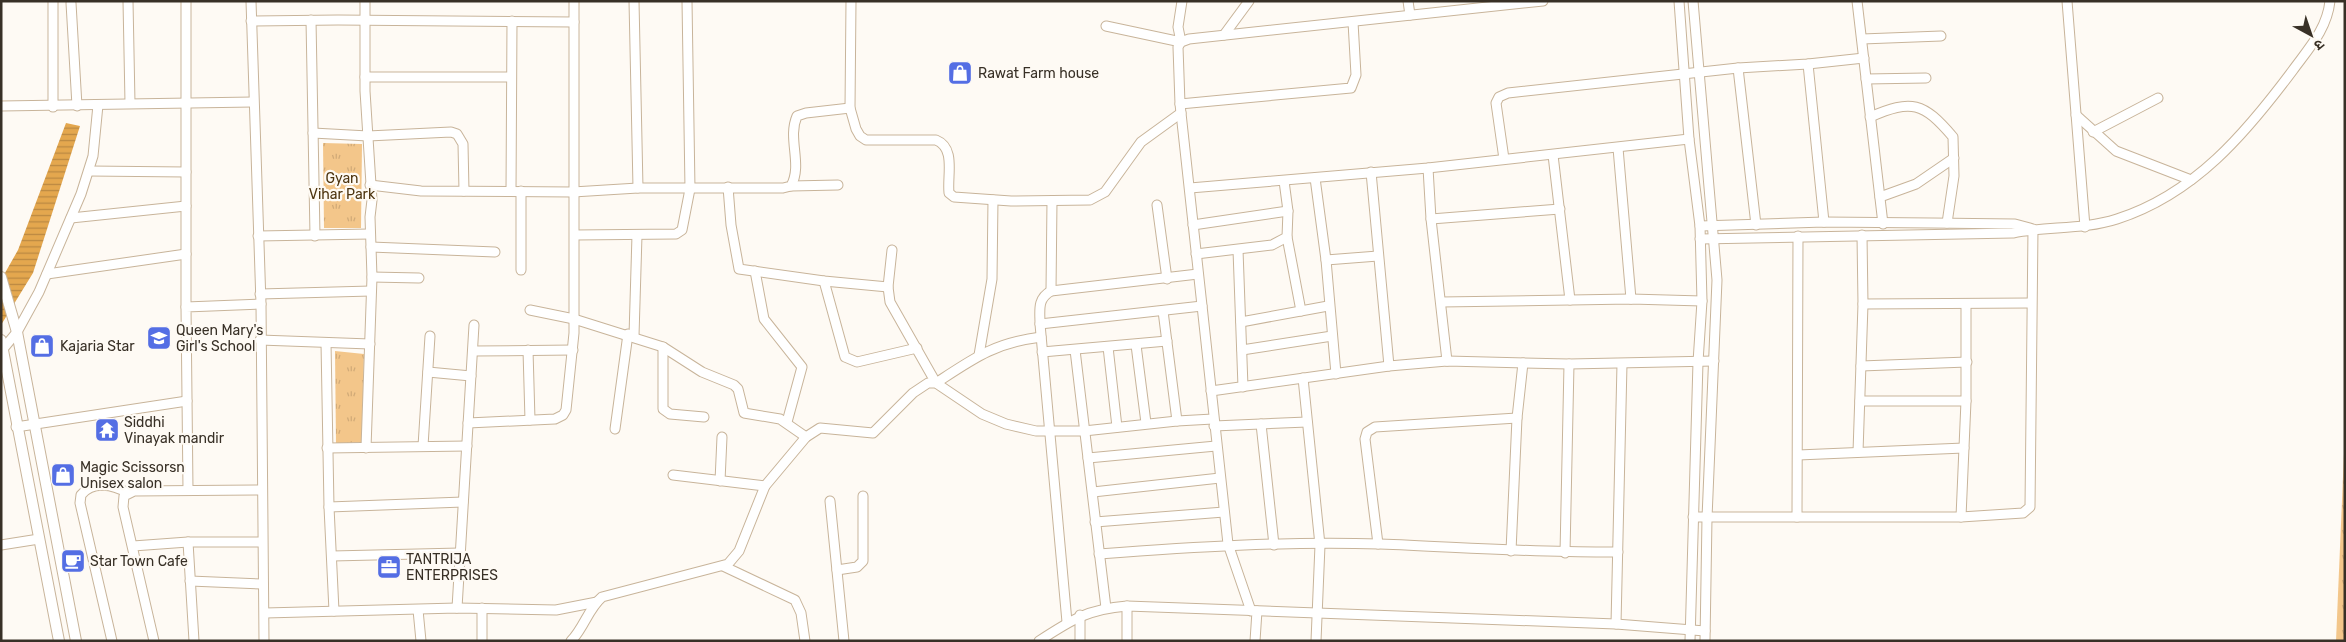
<svg xmlns="http://www.w3.org/2000/svg" width="2346" height="642" font-family="Rubik,'Noto Sans Devanagari',sans-serif">
  <style>
    .grass { fill: url(#grass-tufts) }
    .water { fill: url(#water-rules) }
    .lines { fill: none; stroke-linecap: round; stroke-linejoin: round }
    .minor-casing { stroke: #c8b49a; stroke-width: 11 }
    .tertiary-casing { stroke: #c8b49a; stroke-width: 12 }
    .minor { stroke: #fff; stroke-width: 9 }
    .tertiary { stroke: #fff; stroke-width: 10 }
    .labels { text-anchor: middle; dominant-baseline: central; stroke-width: 4.5; stroke-linejoin: round; paint-order: stroke }
    .poi-label { font-size: 14px; fill: #383026; stroke: #fefaf4; text-anchor: start }
    .park-label { font-size: 14px; fill: #4d340f; stroke: #fefaf4 }
  </style>
  <defs>
    <pattern id="grass-tufts" width="24" height="20" patternUnits="userSpaceOnUse" patternTransform="scale(1.25)"><rect width="24" height="20" fill="#f3c68a"/><path d="M3 7l-1-3M5 7V3M7 7l1-3M15 17l-1-3M17 17v-4M19 17l1-3" fill="none" stroke="#d1aa77"/></pattern>
    <pattern id="water-rules" width="6" height="5" patternUnits="userSpaceOnUse" patternTransform="scale(1.25)"><rect width="6" height="5" fill="#e4a74e"/><path d="M0 2.5h6" fill="none" stroke="#ba8841"/></pattern>
  </defs>
  <rect width="100%" height="100%" fill="#fefaf4"/>
  <g class="grass">
    <path d="M323 143 362 144 361 228H324Z"/>
    <path d="M335 351 364 354 362 442 336 444Z"/>
    <path d="M2345 430V641H2336Z"/>
  </g>
  <path class="water" d="M66 123 80 126 33 273 1 325V280L18 250Z"/>
  <g class="lines">
    <defs>
      <g id="minor">
        <path d="M128 1 130 103"/>
        <path d="M251 1 261 304 264 641"/>
        <path d="M365 1V91L372 200 370 217 372 277 366 448"/>
        <path d="M634 1 638 188"/>
        <path d="M851 1 850 108 856 129 860 136 866 140H936C956 148 947 175 949 193L954 197 1011 201 1090 200 1105 192 1141 142 1181 113"/>
        <path d="M1408 1 1410 15"/>
        <path d="M1679 1 1689 139 1700 226 1702 301 1698 362 1690 641"/>
        <path d="M1693 1 1717 280 1707 518 1705 641"/>
        <path d="M1857 1 1883 224"/>
        <path d="M2067 1 2085 227"/>
        <path d="M71 3 77 106"/>
        <path d="M311 20 315 236"/>
        <path d="M251 21 338 20 574 22"/>
        <path d="M1106 26 1181 42 1178 27 1182 1"/>
        <path d="M1224 35 1249 1"/>
        <path d="M1862 39 1941 36"/>
        <path d="M1808 64 1824 222"/>
        <path d="M1738 68 1756 225"/>
        <path d="M365 77H511"/>
        <path d="M1866 79 1926 78"/>
        <path d="M1180 104 1351 88 1356 75 1353 22"/>
        <path d="M1 106 253 102"/>
        <path d="M53 107V1"/>
        <path d="M2076 115 2116 151 2191 180"/>
        <path d="M1870 117C1912 99 1923 102 1953 137L1954 176 1947 223"/>
        <path d="M2093 132 2158 98"/>
        <path d="M313 133 368 136 451 132 457 134 463 144 464 191"/>
        <path d="M1618 148 1631 299"/>
        <path d="M1553 155 1570 300"/>
        <path d="M1504 159 1496 103 1499 97 1508 93 1738 68 1808 64 1864 58"/>
        <path d="M1428 168 1431 219 1447 361"/>
        <path d="M89 171 186 172"/>
        <path d="M1371 172 1389 366"/>
        <path d="M1315 178 1326 260 1336 374"/>
        <path d="M370 185 421 191 573 192 638 188H783L791 186C803 164 787 139 797 116L806 113 850 108"/>
        <path d="M791 186 838 185"/>
        <path d="M728 187 731 225 739 269 824 281 888 287"/>
        <path d="M1190 188 1428 168 1689 139"/>
        <path d="M511 191 512 21"/>
        <path d="M521 191V270"/>
        <path d="M1880 197 1916 184 1954 158"/>
        <path d="M1157 205 1167 279"/>
        <path d="M71 218 186 206"/>
        <path d="M1431 219 1560 209"/>
        <path d="M1193 225 1288 211"/>
        <path d="M1700 226 1824 222 1932 223 2015 224 2030 228"/>
        <path d="M575 235 676 234 682 230 690 189 687 1"/>
        <path d="M258 236 370 234"/>
        <path d="M1287 237 1301 311"/>
        <path d="M1700 239 2013 233C2048 226 2083 230 2117 219 2195 194 2246 133 2293 70 2309 48 2327 29 2330 1"/>
        <path d="M371 247 495 252"/>
        <path d="M892 250 888 287 890 302 936 383C974 358 994 343 1041 337"/>
        <path d="M1238 250 1243 387"/>
        <path d="M1196 254 1272 245 1287 237 1288 211 1284 181"/>
        <path d="M1326 260 1378 256"/>
        <path d="M755 271 764 319 802 367 787 422"/>
        <path d="M47 274 186 254"/>
        <path d="M372 277 419 278"/>
        <path d="M824 281 845 357 857 362 917 348"/>
        <path d="M1051 291 1052 201"/>
        <path d="M260 294 371 291"/>
        <path d="M1441 302 1631 299 1702 301"/>
        <path d="M1863 304 2031 303"/>
        <path d="M186 307V1"/>
        <path d="M530 310 574 319 663 347 702 372 734 385 738 389 744 413 780 419 806 437"/>
        <path d="M1163 311 1177 421"/>
        <path d="M1241 322 1328 306"/>
        <path d="M1040 324 1202 306"/>
        <path d="M634 336 637 235"/>
        <path d="M260 340 370 344"/>
        <path d="M326 343 329 507 334 611"/>
        <path d="M1136 345 1146 423"/>
        <path d="M663 347V409L670 414 704 417"/>
        <path d="M1108 347 1117 427"/>
        <path d="M3 349 17 332 39 292 81 194 93 156 98 105"/>
        <path d="M528 350 530 420"/>
        <path d="M1075 350 1106 608"/>
        <path d="M1242 350 1332 336"/>
        <path d="M473 351 573 350"/>
        <path d="M1042 352 1167 341"/>
        <path d="M979 355 992 279 993 200"/>
        <path d="M1861 366 1967 362"/>
        <path d="M428 372 471 376"/>
        <path d="M1303 378 1320 545 1316 641"/>
        <path d="M1211 391 1389 366 1447 361 1569 364 1714 361"/>
        <path d="M1860 401H1966"/>
        <path d="M468 423 555 419 563 415 566 410 574 333V1"/>
        <path d="M1261 424 1274 545"/>
        <path d="M1214 426 1307 422"/>
        <path d="M16 427 187 401"/>
        <path d="M615 429 628 334"/>
        <path d="M423 446 430 336"/>
        <path d="M327 448 467 446"/>
        <path d="M1858 452 1863 304 1862 235"/>
        <path d="M1798 455 1964 448"/>
        <path d="M1088 458 1216 446"/>
        <path d="M673 475 765 486"/>
        <path d="M720 481 722 437"/>
        <path d="M188 490 186 307 261 304"/>
        <path d="M1093 492 1220 478"/>
        <path d="M830 501 844 641"/>
        <path d="M329 507 463 502"/>
        <path d="M1693 517H1961L2023 513 2030 507 2033 229"/>
        <path d="M1797 517 1798 236"/>
        <path d="M1961 517 1966 401V304"/>
        <path d="M1095 522 1224 512"/>
        <path d="M188 542 194 641"/>
        <path d="M1378 544 1365 439 1367 432 1375 427 1517 418"/>
        <path d="M1 545 39 539"/>
        <path d="M133 546 188 542H262"/>
        <path d="M1511 551 1517 418 1523 363"/>
        <path d="M1565 553 1569 364"/>
        <path d="M1099 554C1192 547 1286 541 1380 544 1459 547 1539 553 1618 552"/>
        <path d="M332 556 460 553"/>
        <path d="M723 566 795 600 801 613 805 641"/>
        <path d="M837 570 857 567 863 561V496"/>
        <path d="M190 581 263 584"/>
        <path d="M457 608 474 325"/>
        <path d="M418 610 421 641"/>
        <path d="M1251 611 1228 544 1180 104 1178 47 1181 42 1189 39 1543 1"/>
        <path d="M265 613 457 608 556 610 597 602"/>
        <path d="M1067 622 1040 324C1040 310 1037 299 1051 291L1198 274"/>
        <path d="M1616 624 1622 364"/>
        <path d="M112 641 80 503 81 495C93 480 113 485 128 493"/>
        <path d="M154 641 123 507 124 496 134 491 262 490"/>
        <path d="M482 641V608"/>
        <path d="M571 641C584 628 588 609 602 597L728 564 739 551 765 486 806 437 820 428 873 433 913 393 928 383H936L982 414 1006 424 1036 431H1084L1177 421 1213 419"/>
        <path d="M1039 641C1071 620 1088 609 1127 606L1616 624 1705 631"/>
        <path d="M1080 641V615"/>
        <path d="M1127 641V606"/>
        <path d="M1255 641 1257 611"/>
      </g>
      <g id="tertiary">
        <path d="M1 277 17 332 76 641"/>
        <path d="M1 340 59 641"/>
      </g>
    </defs>
    <use href="#minor" class="minor-casing"/>
    <use href="#tertiary" class="tertiary-casing"/>
    <use href="#minor" class="minor"/>
    <use href="#tertiary" class="tertiary"/>
  </g>
  <defs>
    <symbol id="shop-square" viewBox="-11 -11 22 22"><rect x="-9" y="-9" width="18" height="18" rx="4" fill="#546ee4" stroke="#fefaf4"/><path d="M-5-2.5h2.3a2.7 3.5 0 0 1 5.4 0H5L5.5 6h-11ZM-1.5-2.5h3a1.5 2.3 0 0 0-3 0Z" fill="#fff"/></symbol>
    <symbol id="school-square" viewBox="-11 -11 22 22"><rect x="-9" y="-9" width="18" height="18" rx="4" fill="#546ee4" stroke="#fefaf4"/><path d="M0-5L7-2L0 1L-7-2ZM-4 1L0 2.5L4 1V4Q0 6-4 4Z" fill="#fff"/></symbol>
    <symbol id="temple-square" viewBox="-11 -11 22 22"><rect x="-9" y="-9" width="18" height="18" rx="4" fill="#546ee4" stroke="#fefaf4"/><path d="M0-6L5-2H3V0L6.5 2.5H4V6H1.5V3h-3V6H-4V2.5H-6.5L-3 0V-2H-5Z" fill="#fff"/></symbol>
    <symbol id="cafe-square" viewBox="-11 -11 22 22"><rect x="-9" y="-9" width="18" height="18" rx="4" fill="#546ee4" stroke="#fefaf4"/><path d="M-5.5-4.5H6V0H3Q3 3.5 0 3.5H-2.5Q-5.5 3.5-5.5 0ZM3-3.2v2h1.7v-2ZM-6 4.5H4V6H-6Z" fill="#fff"/></symbol>
    <symbol id="office-square" viewBox="-11 -11 22 22"><rect x="-9" y="-9" width="18" height="18" rx="4" fill="#546ee4" stroke="#fefaf4"/><path d="M-6-3h4V-5.5h4V-3h4V5H-6ZM-1-4.5V-3h2v-1.5ZM-6 0V1H6V0Z" fill="#fff"/></symbol>
  </defs>
  <g fill-rule="evenodd">
    <use href="#shop-square" x="946" y="59" width="28" height="28"/>
    <use href="#school-square" x="145" y="324" width="28" height="28"/>
    <use href="#shop-square" x="28" y="332" width="28" height="28"/>
    <use href="#temple-square" x="93" y="416" width="28" height="28"/>
    <use href="#shop-square" x="49" y="461" width="28" height="28"/>
    <use href="#cafe-square" x="59" y="547" width="28" height="28"/>
    <use href="#office-square" x="375" y="553" width="28" height="28"/>
  </g>
  <g class="labels">
    <g class="poi-label">
      <text x="978" y="73">Rawat Farm house</text>
      <text x="176" y="330">Queen Mary's<tspan x="176" dy="16">Girl's School</tspan></text>
      <text x="60" y="346">Kajaria Star</text>
      <text x="124" y="422">Siddhi<tspan x="124" dy="16">Vinayak mandir</tspan></text>
      <text x="80" y="467">Magic Scissorsn<tspan x="80" dy="16">Unisex salon</tspan></text>
      <text x="406" y="559">TANTRIJA<tspan x="406" dy="16">ENTERPRISES</tspan></text>
      <text x="90" y="561">Star Town Cafe</text>
    </g>
    <g class="park-label">
      <text x="342" y="178">Gyan<tspan x="342" dy="16">Vihar Park</tspan></text>
    </g>
  </g>
  <rect width="2346" height="642" fill="none" stroke="#383026" stroke-width="5"/>
  <g transform="translate(2311 35) rotate(140)" stroke="#fefaf4" stroke-width="4" paint-order="stroke">
  <path d="M0-4L9 19L0 12L-9 19Z" fill="#383026"/>
  <text y="-8" font-size="14" font-weight="bold" text-anchor="middle" fill="#383026">उ</text>
  </g>
</svg>
